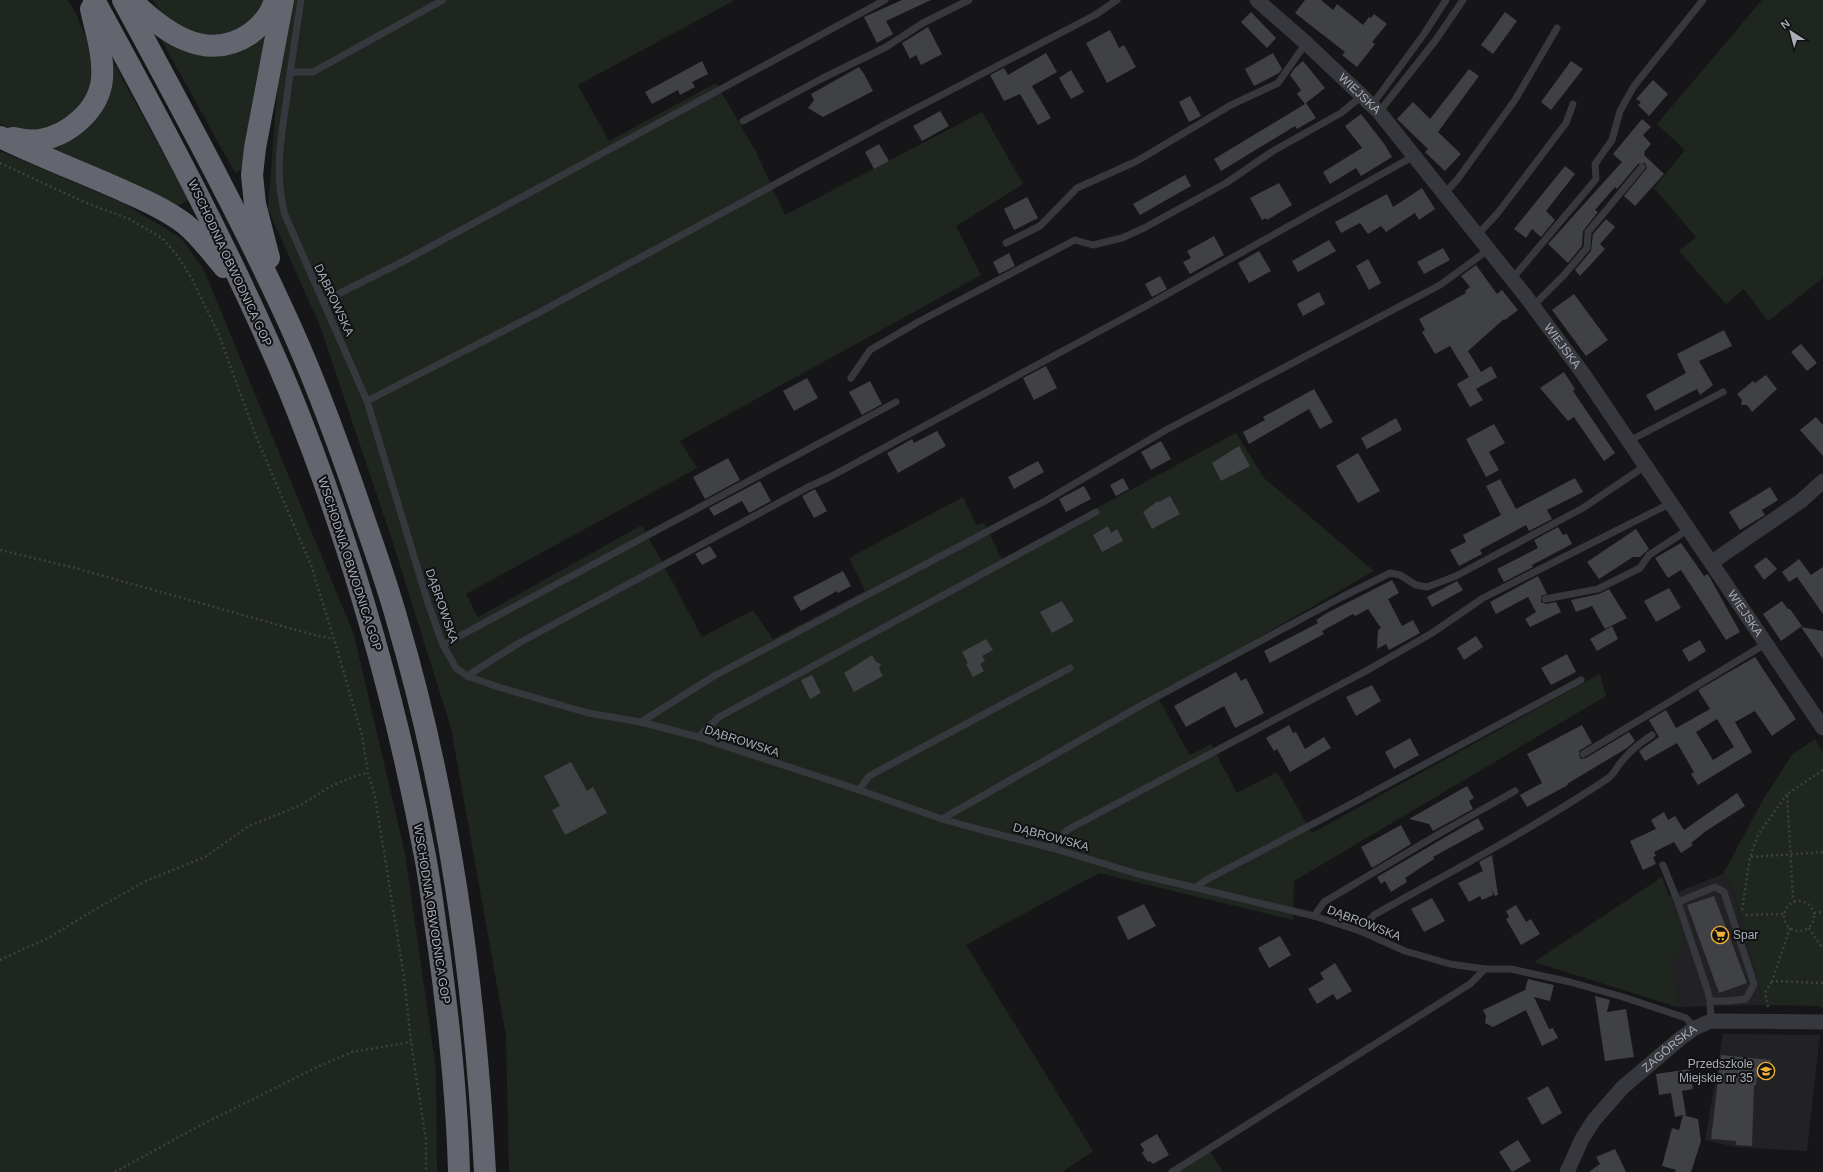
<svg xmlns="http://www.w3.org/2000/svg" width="1823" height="1172" font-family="Arial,sans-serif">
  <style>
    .built { fill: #222225 }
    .green { fill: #1e261f }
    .building { fill: #404145; fill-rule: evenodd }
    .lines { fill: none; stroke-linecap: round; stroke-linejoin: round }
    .path { stroke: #3d3f44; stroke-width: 2.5; stroke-dasharray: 2 3; stroke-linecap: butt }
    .service { stroke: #37383d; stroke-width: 7 }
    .minor { stroke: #37383d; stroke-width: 15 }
    .motorway { stroke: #63666e; stroke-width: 22 }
    .labels { text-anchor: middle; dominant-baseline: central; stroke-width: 4; stroke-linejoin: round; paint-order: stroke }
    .street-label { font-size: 12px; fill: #a8adb8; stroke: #111113 }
    .poi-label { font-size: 12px; fill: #a8adb8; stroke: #111113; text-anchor: start }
  </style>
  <rect width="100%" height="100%" fill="#161618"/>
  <g class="built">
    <path d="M1723 874 1733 889 1764 1005 1677 1007 1676 984 1672 957 1680 942 1668 896Z"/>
    <path d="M1723 1034 1820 1035 1807 1151 1735 1147 1705 1140Z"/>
  </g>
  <g class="green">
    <path d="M0 0H68L77 16 96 62V77L76 113 39 132 10 130 0 124Z"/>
    <path d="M153 0H269L245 28 220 36 188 34 163 16Z"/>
    <path d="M290 0H735L578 85 609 141 716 83 756 152 785 215 982 112 1023 184 956 226 981 275 680 441 697 468 466 594 478 617 642 525 702 637 753 610 773 639 865 591 849 558 963 497 976 525 984 523 1002 559 1236 433 1264 478 1374 571 1157 696 1190 755 1211 744 1237 793 1277 772 1312 833 1600 674 1606 696 1294 881 1293 920 1099 873 966 945 1093 1151 1062 1172H509L506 1036 451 728 392 540 320 326 268 209 279 66Z"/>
    <path d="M1762 0H1823V278L1768 321 1744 289 1726 304 1679 251 1696 237 1654 188 1685 150 1657 124Z"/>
    <path d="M270 27 247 166 235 173 157 32 179 48Z"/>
    <path d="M106 49 189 200 173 208 39 147 78 130Z"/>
    <path d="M0 151 123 203 181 238 204 270 354 635 405 853 436 1069 437 1172H0Z"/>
    <path d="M1815 739 1823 753V1009L1819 1006 1764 1005 1733 889 1723 874 1764 798 1792 755Z"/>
    <path d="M1662 877 1685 940 1680 942 1684 953 1672 957 1676 984 1677 1007 1534 962Z"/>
    <path d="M1208 1148 1223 1172H1168Z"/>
  </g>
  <g class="building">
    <path d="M902 0H931L886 21 893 34 877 43 864 17Z"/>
    <path d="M1305 0H1321L1333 10 1337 4 1363 25 1369 17 1371 18 1374 14 1387 24 1372 42 1375 44 1357 67 1342 55 1345 52 1295 13Z"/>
    <path d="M1251 12 1276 38 1267 48 1241 22Z"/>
    <path d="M1505 12 1517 21 1493 54 1481 45Z"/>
    <path d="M928 27 942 54 921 65 916 55 910 59 902 43Z"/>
    <path d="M1110 30 1119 48 1124 45 1136 67 1107 83 1086 43Z"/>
    <path d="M1046 53 1057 72 1032 86 1051 118 1038 125 1020 94 1004 101 990 75 1004 68 1008 75Z"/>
    <path d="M1273 53 1282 69 1279 73 1254 86 1245 69Z"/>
    <path d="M702 61 708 74 692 82 695 87 680 95 678 90 652 104 645 92Z"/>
    <path d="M1303 61 1325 88 1306 103 1316 118 1297 129 1295 126 1221 171 1214 159 1305 104 1297 94 1301 90 1290 75 1294 69Z"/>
    <path d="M1571 61 1583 69 1551 110 1541 102Z"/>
    <path d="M859 67 864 74 873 91 823 117 808 108 814 100 811 94Z"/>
    <path d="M1469 69 1479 76 1438 132 1461 154 1445 171 1425 152 1428 149 1397 119 1413 102 1430 119Z"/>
    <path d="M1071 70 1084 92 1071 99 1059 78Z"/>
    <path d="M1653 80 1668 94 1649 116 1638 105 1641 102 1636 99Z"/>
    <path d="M1190 96 1201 116 1189 122 1179 102Z"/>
    <path d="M940 111 949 126 922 141 913 126Z"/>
    <path d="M1361 114 1385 145 1392 157 1361 176 1356 168 1330 184 1323 172 1362 148 1345 126Z"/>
    <path d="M1642 119 1651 127 1643 135 1651 144 1644 152 1645 153 1644 155 1664 174 1635 206 1624 196 1647 168 1645 163 1638 164 1617 189 1615 187 1595 210 1598 212 1583 231 1582 246 1568 263 1548 244 1622 162 1613 154Z"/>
    <path d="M879 144 889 161 874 169 865 152Z"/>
    <path d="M1565 166 1575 174 1546 211 1555 220 1541 237 1532 229 1526 238 1514 229Z"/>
    <path d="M1185 175 1191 186 1140 215 1133 204Z"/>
    <path d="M1279 183 1292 205 1267 220 1266 218 1262 220 1250 198Z"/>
    <path d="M1422 188 1435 209 1419 220 1415 213 1386 232 1381 226 1368 234 1360 223 1341 233 1335 222 1387 194 1393 207Z"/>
    <path d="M1027 197 1038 218 1014 230 1004 209Z"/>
    <path d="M1606 219 1615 227 1600 244 1605 249 1580 276 1575 270 1591 251 1593 234Z"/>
    <path d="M1214 236 1224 255 1190 274 1183 262 1191 258 1187 251Z"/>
    <path d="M1329 240 1336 251 1298 272 1292 261Z"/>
    <path d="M1443 248 1450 260 1424 274 1417 262Z"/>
    <path d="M1259 251 1271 271 1249 283 1238 263Z"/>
    <path d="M1009 253 1015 266 999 274 993 262Z"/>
    <path d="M1368 259 1381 283 1369 290 1356 266Z"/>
    <path d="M1476 265 1497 294 1502 290 1518 310 1505 320 1504 319 1468 351 1481 372 1491 366 1497 377 1476 389 1483 400 1470 407 1457 384 1469 377 1450 346 1435 354 1422 332 1425 330 1419 319 1466 293 1465 291 1470 287 1461 276Z"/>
    <path d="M1160 276 1167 289 1152 297 1145 284Z"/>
    <path d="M1319 292 1325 304 1303 316 1297 304Z"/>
    <path d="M1574 294 1608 340 1586 356 1552 310Z"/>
    <path d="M1724 330 1732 346 1699 361 1713 385 1700 395 1697 389 1655 411 1646 395 1686 373 1677 354Z"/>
    <path d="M1801 344 1817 363 1807 371 1791 352Z"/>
    <path d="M1046 366 1057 388 1034 400 1023 378Z"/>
    <path d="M1564 372 1575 389 1573 391 1615 453 1604 461 1574 417 1568 421 1540 388Z"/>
    <path d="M1766 375 1777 389 1752 412 1747 405H1741L1742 400 1737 394 1753 381 1755 383Z"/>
    <path d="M807 378 818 398 794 411 783 391Z"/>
    <path d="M870 381 882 404 862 415 849 392Z"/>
    <path d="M1314 389 1333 422 1320 429 1309 409 1249 444 1243 432 1265 420 1263 417Z"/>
    <path d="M1816 417 1823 425V456L1800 430Z"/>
    <path d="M1396 418 1402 430 1367 449 1361 438Z"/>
    <path d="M1494 424 1505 443 1489 452 1499 470 1486 477 1466 439Z"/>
    <path d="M937 431 946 446 898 473 887 453 912 439 914 443Z"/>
    <path d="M1161 441 1171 459 1151 470 1141 452Z"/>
    <path d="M1239 446 1250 466 1221 481 1212 463Z"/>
    <path d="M1358 453 1380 491 1358 503 1336 466Z"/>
    <path d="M728 458 740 480 705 499 693 477Z"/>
    <path d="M1038 461 1044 472 1014 489 1008 477Z"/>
    <path d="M1123 478 1129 489 1116 496 1110 485Z"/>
    <path d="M1575 478 1583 492 1547 510 1552 519 1529 531 1526 525 1480 550 1482 554 1459 566 1450 550 1466 542 1463 535 1501 515 1486 486 1500 479 1516 509Z"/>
    <path d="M760 481 771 501 749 513 742 501 714 516 709 508Z"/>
    <path d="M1084 486 1091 499 1066 512 1059 499Z"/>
    <path d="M1770 487 1778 500 1762 510 1765 515 1740 530 1729 512Z"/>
    <path d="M815 489 827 511 814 518 802 496Z"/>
    <path d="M1170 496 1180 514 1152 529 1143 512 1158 501 1159 502Z"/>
    <path d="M1108 526 1111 533 1117 529 1123 541 1102 552 1093 535Z"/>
    <path d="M1558 527 1563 535 1567 534 1572 544 1532 565 1533 567 1504 582 1497 569 1538 548 1534 540Z"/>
    <path d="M1636 529 1649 549 1640 557H1633L1599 579 1587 562Z"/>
    <path d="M1681 543 1704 576 1708 574 1740 632 1726 640 1681 570 1668 578 1655 558Z"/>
    <path d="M710 546 717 557 702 565 695 554Z"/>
    <path d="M1766 557 1777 569 1764 580 1754 566Z"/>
    <path d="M1799 559 1811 575 1823 567V614L1797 577 1789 582 1782 572Z"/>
    <path d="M843 571 851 586 838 593 837 591 801 611 793 597Z"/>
    <path d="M1538 576 1547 594 1541 596V602L1546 604 1556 602 1561 612 1530 627 1525 619 1536 612 1528 597 1496 614 1490 602Z"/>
    <path d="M1392 580 1399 593 1388 599 1402 626 1413 620 1420 633 1389 650 1386 644 1377 649 1378 630 1381 628 1368 609 1355 616 1353 614 1322 631 1324 634 1270 663 1264 651 1318 623 1316 620 1327 613Z"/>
    <path d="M1457 581 1463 590 1432 607 1427 597Z"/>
    <path d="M1669 588 1681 608 1656 622 1644 601Z"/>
    <path d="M1609 589 1627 618 1605 629 1592 606 1576 612 1571 600 1599 594Z"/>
    <path d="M1062 601 1074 621 1052 633 1040 612Z"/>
    <path d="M1782 601 1788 609H1790L1802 626 1781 641 1763 614Z"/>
    <path d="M1612 626 1618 639 1597 651 1590 639Z"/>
    <path d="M1801 627 1823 631V659Z"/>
    <path d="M1476 636 1483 647 1464 660 1457 648Z"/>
    <path d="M986 639 993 650 982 656 985 661 980 664 984 671 973 677 966 664 968 663 962 652Z"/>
    <path d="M1700 640 1706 651 1689 662 1682 650Z"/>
    <path d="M1567 654 1576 672 1551 685 1541 668Z"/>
    <path d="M872 655 876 662 881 664 879 669 883 676 854 692 844 673Z"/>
    <path d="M1755 657 1796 719 1772 736 1755 711 1735 722 1752 752 1698 785 1691 774 1694 772 1677 743 1645 761 1639 751 1659 737 1649 720 1666 710 1676 728 1710 709 1698 690ZM1717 719 1734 747 1713 760 1696 732Z"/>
    <path d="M1236 672 1241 681 1246 678 1264 713 1235 728 1224 706 1186 727 1174 706Z"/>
    <path d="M812 675 821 693 810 699 801 680Z"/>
    <path d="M1372 685 1381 701 1356 716 1346 697Z"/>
    <path d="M1289 725 1293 733 1296 732 1305 749 1324 737 1331 748 1290 772 1277 749 1274 751 1266 738Z"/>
    <path d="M1582 725 1592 743 1579 751V756L1581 759 1586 758 1629 732 1635 741 1627 748 1567 784 1568 785 1527 807 1520 795 1542 783 1527 754Z"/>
    <path d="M1410 738 1419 755 1394 769 1385 752Z"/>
    <path d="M571 762 587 791 593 787 607 813 565 835 552 810 560 806 544 776Z"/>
    <path d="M1467 786 1474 798 1469 801 1473 809 1433 831 1429 824 1409 819Z"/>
    <path d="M1737 793 1745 806 1706 831 1691 843 1693 845 1681 853 1674 842 1654 852 1656 856 1653 857 1656 864 1643 870 1630 841 1656 829 1651 820 1664 812 1668 820 1675 816 1684 830Z"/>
    <path d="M1478 818 1484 829 1433 857 1434 859 1405 878 1407 882 1391 892 1385 881 1381 884 1377 877Z"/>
    <path d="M1401 825 1411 844 1372 868 1361 847Z"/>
    <path d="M1492 855 1498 895 1495 896 1491 889 1493 895 1482 900 1480 896 1469 902 1458 883 1483 871 1479 862Z"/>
    <path d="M1714 896 1747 983 1719 993 1687 905Z"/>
    <path d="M1432 898 1445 921 1424 932 1411 909Z"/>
    <path d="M1144 904 1156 926 1128 940 1117 917Z"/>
    <path d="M1516 905 1526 922 1531 919 1540 934 1521 945 1506 919 1509 917 1506 911Z"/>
    <path d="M1280 936 1291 955 1269 968 1258 948Z"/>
    <path d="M1335 963 1352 991 1337 1000 1333 994 1317 1004 1308 989 1324 979 1320 973Z"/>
    <path d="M1528 979 1554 985 1550 1001 1534 997 1549 1029 1553 1028 1558 1038 1542 1046 1526 1010 1493 1027 1485 1023 1486 1016 1483 1010 1525 990Z"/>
    <path d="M1595 996 1610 1000 1607 1012 1626 1009 1634 1057 1605 1061Z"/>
    <path d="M1721 1055 1771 1060 1769 1079 1757 1077 1756 1085H1754L1752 1146 1736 1145V1141L1711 1139Z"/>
    <path d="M1690 1069 1693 1089 1682 1091 1686 1115H1683L1698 1119 1701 1141 1691 1172H1675L1676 1170 1662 1166 1672 1128 1679 1130 1683 1115 1675 1117 1671 1093 1659 1095 1656 1074Z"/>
    <path d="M1548 1086 1562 1113 1542 1125 1527 1098Z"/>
    <path d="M1157 1134 1169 1155 1153 1164 1150 1161 1148 1162 1142 1153 1144 1150 1140 1144Z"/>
    <path d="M1518 1140 1531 1161 1512 1172 1499 1152Z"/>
    <path d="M1615 1149 1626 1172H1589L1600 1164 1596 1157Z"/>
  </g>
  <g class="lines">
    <g class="path">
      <path d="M0 163 84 202 129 219 162 238 178 256 193 281 219 335 257 439 311 565 334 639 362 735 368 773 375 796 404 977 411 1042 426 1140V1172"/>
      <path d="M0 550 75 568 314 635 334 639"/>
      <path d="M1751 857 1823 852"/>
      <circle cx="1799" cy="916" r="15"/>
      <path d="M1795 902 1793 896 1787 794 1823 770"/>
      <path d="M1742 910 1750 857 1758 835 1787 794"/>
      <path d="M1814 913 1823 912"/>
      <path d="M1746 915 1784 914"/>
      <path d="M1790 928 1772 981 1823 983"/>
      <path d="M1809 928 1823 949"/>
      <path d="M0 960 50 937 94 910 146 881 205 857 249 826 301 805 331 786 358 775 368 773"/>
      <path d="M1768 1007 1765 993 1772 981"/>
      <path d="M115 1172 199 1126 317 1067 352 1052 411 1042"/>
    </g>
    <g class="service">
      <path d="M301 0C296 32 291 64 287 97 281 136 274 175 285 215L367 401 428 603 443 645 456 668 467 676 498 687 588 713 641 722 698 737 859 790 942 819 985 831 1052 848 1138 874 1314 916 1360 931 1405 951 1450 964 1485 969H1511L1570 982 1623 997 1686 1018 1695 1028"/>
      <path d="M290 72H313L443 0"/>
      <path d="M1372 105 1424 34 1446 0"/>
      <path d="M1379 112 1435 41 1463 0"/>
      <path d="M743 121 821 79 886 47 923 23 969 0"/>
      <path d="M1444 194 1457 180 1515 100 1557 28"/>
      <path d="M1477 235 1497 214 1566 123 1573 104"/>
      <path d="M1006 243 1040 226 1077 188 1137 161 1231 105 1278 83 1306 43"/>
      <path d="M1512 279 1596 179 1595 164 1612 140 1620 111 1634 86 1703 0"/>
      <path d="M324 301 402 262 885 0"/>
      <path d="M1533 306 1564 275 1587 248 1588 232 1642 167"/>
      <path d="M851 378 870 350 918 322 1075 240 1093 245 1122 238 1144 228 1226 183 1273 151 1341 113 1363 95"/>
      <path d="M367 401 542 311 884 125 1095 15 1117 0"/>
      <path d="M1629 441 1723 392"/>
      <path d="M1545 599 1598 589 1640 568 1649 555 1689 529"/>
      <path d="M443 645 896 402"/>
      <path d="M467 676 519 643 808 487 828 478 1146 306 1414 156"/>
      <path d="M641 722 714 676 1045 501 1166 430 1440 285 1488 250"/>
      <path d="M698 737 719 717 1096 512"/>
      <path d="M1583 754 1767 643"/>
      <path d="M859 790 869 776 1070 668"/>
      <path d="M942 819 1140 706 1342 597 1390 573 1400 575 1416 585 1427 587 1456 576 1583 508 1645 466"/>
      <path d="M1052 848 1067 830 1366 671 1432 633 1483 598 1671 503"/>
      <path d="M1663 865 1678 902"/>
      <path d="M1196 887 1206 880 1347 806 1581 680"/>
      <path d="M1314 916 1324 902 1442 832 1515 791"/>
      <path d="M1360 931 1374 915C1452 871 1532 829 1607 779 1615 774 1616 767 1622 761 1631 750 1641 742 1652 735"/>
      <path d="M1710 1001H1728L1746 999 1754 984 1724 892 1715 887 1678 902 1708 992 1710 1001 1711 1021"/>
      <path d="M1172 1172 1470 984 1485 969"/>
    </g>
    <g class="minor">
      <path id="s1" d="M1257 0 1306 43 1379 112 1524 294 1584 375 1823 728"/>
      <path d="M1712 562 1801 501 1823 481"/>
      <path id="s2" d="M1567 1172 1582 1139 1594 1120 1623 1087 1681 1038 1695 1028 1711 1021 1823 1022"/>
    </g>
    <g class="motorway">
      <path d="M94 0C164 128 233 256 289 390 350 540 395 697 425 856 431 887 434 918 439 949 449 1023 457 1097 459 1172"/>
      <path d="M123 0C178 102 234 204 283 310 312 372 336 437 358 501 371 540 386 580 397 620 450 799 475 985 485 1172"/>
      <path d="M131 0C163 31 205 64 250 34 262 25 271 15 275 0"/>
      <path d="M0 137C41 157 84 173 126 192 146 201 167 210 185 224 200 236 211 252 224 267"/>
      <path d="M13 138C21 139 32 142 40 140 69 135 99 110 102 79 104 55 96 32 91 9"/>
      <path d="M269 258 255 204 252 175 255 148 283 0"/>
    </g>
  </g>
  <defs>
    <symbol id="supermarket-ring" viewBox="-11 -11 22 22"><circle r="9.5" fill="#111113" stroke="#f2b134" stroke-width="1.5"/><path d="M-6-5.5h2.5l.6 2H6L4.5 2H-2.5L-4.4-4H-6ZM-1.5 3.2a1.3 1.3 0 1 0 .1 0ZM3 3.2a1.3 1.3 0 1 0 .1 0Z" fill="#f2b134"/></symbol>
    <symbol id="school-ring" viewBox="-11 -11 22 22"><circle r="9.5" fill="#111113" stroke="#f2b134" stroke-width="1.5"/><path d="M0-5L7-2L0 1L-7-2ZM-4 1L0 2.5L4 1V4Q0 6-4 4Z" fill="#f2b134"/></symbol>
  </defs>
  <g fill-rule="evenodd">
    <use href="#supermarket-ring" x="1710" y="925" width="20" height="20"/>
    <use href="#school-ring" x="1756" y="1061" width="20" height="20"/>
  </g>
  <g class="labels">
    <g class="street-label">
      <text stroke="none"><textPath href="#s1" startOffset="139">WIEJSKA</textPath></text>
      <text transform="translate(230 263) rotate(65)">WSCHODNIA OBWODNICA GOP</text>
      <text transform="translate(334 300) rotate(65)">DĄBROWSKA</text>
      <text stroke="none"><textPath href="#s1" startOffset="463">WIEJSKA</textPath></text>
      <text transform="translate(350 564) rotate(72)">WSCHODNIA OBWODNICA GOP</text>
      <text transform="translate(442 606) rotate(71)">DĄBROWSKA</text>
      <text stroke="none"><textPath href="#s1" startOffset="787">WIEJSKA</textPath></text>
      <text transform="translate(742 741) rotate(18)">DĄBROWSKA</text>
      <text transform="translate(1051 837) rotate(15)">DĄBROWSKA</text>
      <text transform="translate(432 914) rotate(81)">WSCHODNIA OBWODNICA GOP</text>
      <text transform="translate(1364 923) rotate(21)">DĄBROWSKA</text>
      <text stroke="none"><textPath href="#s2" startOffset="163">ZAGÓRSKA</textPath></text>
    </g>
    <g class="poi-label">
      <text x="1733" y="935">Spar</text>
      <text x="1753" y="1064" text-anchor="end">Przedszkole<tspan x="1753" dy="14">Miejskie nr 35</tspan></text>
    </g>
  </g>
  <g transform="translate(1791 32) rotate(324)" stroke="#111113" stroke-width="3" paint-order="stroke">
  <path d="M0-3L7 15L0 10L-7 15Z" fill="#a8adb8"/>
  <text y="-6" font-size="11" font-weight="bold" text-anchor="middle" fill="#a8adb8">N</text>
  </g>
</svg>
